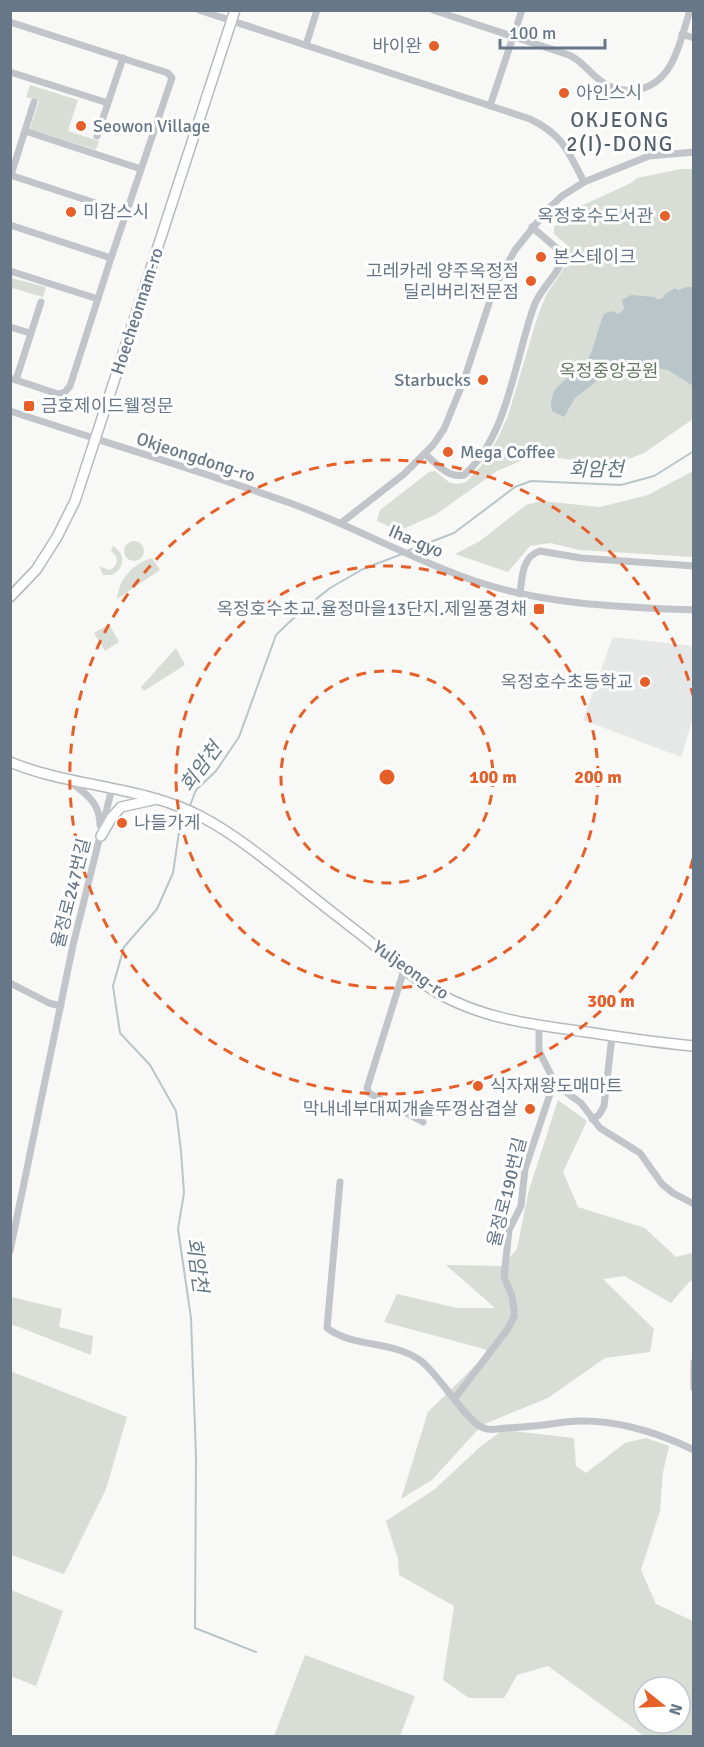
<svg xmlns="http://www.w3.org/2000/svg" width="704" height="1747" font-family="Signika,'Noto Sans KR',sans-serif">
  <style>
    .built { fill: #e6e7e7 }
    .green { fill: #d8ddd5; fill-rule: evenodd }
    .water { fill: #bac5ca }
    .lines { fill: none; stroke-linecap: round; stroke-linejoin: round }
    .stream { stroke: #bac5ca; stroke-width: 2 }
    .major-casing { stroke: #b5b9be; stroke-width: 12 }
    .minor { stroke: #c1c5ca; stroke-width: 7 }
    .major { stroke: #fff; stroke-width: 9 }
    .ring { fill: none; stroke: #e65e28; stroke-width: 3; stroke-dasharray: 10 8 }
    .poi-dot { fill: #e65e28; stroke: #fff; stroke-width: 2 }
    .labels { text-anchor: middle; dominant-baseline: central; stroke-width: 6; stroke-linejoin: round; paint-order: stroke }
    .poi-label { font-size: 18px; fill: #677787; stroke: #fff; text-anchor: start }
    .street-label { font-size: 18px; fill: #677787; stroke: #fff }
    .park-label { font-size: 18px; fill: #667962; stroke: #fff }
    .water-label { font-size: 20px; font-style: italic; fill: #637883; stroke: #fff }
    .quarter-label { font-size: 21px; letter-spacing: 1.5px; fill: #55616c; stroke: #fff }
    .centre { fill: #e65e28; stroke: #fff; stroke-width: 3 }
    .ring-label { font-size: 18px; text-anchor: middle; font-weight: bold; fill: #e65e28; stroke: #fff; stroke-width: 6; stroke-linejoin: round; paint-order: stroke }
  </style>
  <rect width="100%" height="100%" fill="#f8f8f6"/>
  <path class="built" d="M613 637 693 646V718L681 757 583 720Z"/>
  <g class="green">
    <path d="M30 85 78 100 68 131 99 141 96 150 30 129 39 101 26 97Z"/>
    <path d="M681 169H693V419L644 453 614 465 535 455 497 471 435 515 398 531 377 521 380 510 429 472 435 471 450 483 459 484 466 482 481 466 497 440 508 416 537 318 546 295 570 259 567 245 554 234V227L581 206 631 183 637 178Z"/>
    <path d="M11 278 46 287 43 297 12 288 11 291Z"/>
    <path d="M693 471V557L579 550 550 543 530 546 508 572 455 554 480 541 526 505 541 501 600 507 648 495Z"/>
    <circle cx="134" cy="551" r="10"/>
    <path d="M113 546C126 554 125 568 112 575H103L99 566 109 570C116 568 118 562 116 556L111 551Z"/>
    <path d="M152 558 160 570 117 599C119 578 133 564 152 558Z"/>
    <path d="M109 624 119 642 105 651 94 633Z"/>
    <path d="M176 648 185 665 144 691 141 687Z"/>
    <path d="M558 1100 587 1121 563 1172 578 1207 645 1228 676 1257 692 1253 693 1255V1281H690L671 1303 624 1276 603 1279 654 1329 650 1352 605 1358 548 1398 482 1425 432 1480 401 1499 428 1412 489 1352 484 1349 384 1322 397 1294 457 1308H495L446 1265 502 1266 517 1249 529 1190Z"/>
    <path d="M11 1297 62 1309 59 1327 93 1336 91 1355 11 1324Z"/>
    <path d="M10 1371 127 1417 106 1489 64 1574 11 1555Z"/>
    <path d="M503 1430 574 1438 576 1466 586 1473 625 1443 646 1438 669 1446 663 1472 660 1511 641 1570 656 1604 693 1621V1736H644L548 1666 517 1675 504 1698H469L443 1680 454 1606 399 1575 398 1559 386 1521 435 1489 481 1446ZM644 1687H680V1723H644Z"/>
    <path d="M11 1590 63 1611 36 1686 11 1676Z"/>
    <path d="M305 1655 415 1696 400 1736H274Z"/>
  </g>
  <path class="water" d="M687 287H693V386L668 370 631 364 613 368 575 398 564 417 552 411C545 381 580 378 590 355 596 342 598 327 604 314L611 311 619 314 624 309 622 300 631 295 655 297 658 300 663 298 665 294 675 288 678 290Z"/>
  <g class="lines">
    <g class="stream">
      <path d="M407 551 454 533 515 487 531 481 621 485 654 476 694 451"/>
      <path d="M189 808 196 790 216 771 239 737 276 635 301 611 330 588 363 569 402 554"/>
      <path d="M187 813 179 832 173 873 157 909 124 947 113 986 120 1033 150 1065 176 1111 181 1151 184 1193 178 1229 191 1318 196 1457 195 1628 256 1652"/>
    </g>
    <defs>
      <g id="major">
        <path d="M10 597 36 570 57 537 75 501 235 10"/>
        <path d="M10 762C72 788 142 785 202 817 236 835 267 861 298 885 321 904 345 922 369 941 391 959 413 978 438 993 483 1019 535 1025 586 1032 621 1037 657 1043 694 1046"/>
        <path d="M101 836 112 817 121 807 157 799"/>
      </g>
    </defs>
    <use href="#major" class="major-casing"/>
    <g class="minor">
      <path d="M199 10 530 119C563 135 568 151 584 182"/>
      <path d="M433 10 569 55C585 62 593 79 609 86 617 90 627 91 636 90 674 84 680 41 690 10"/>
      <path d="M10 22 168 73 172 78 111 258 70 386 65 392 58 394 10 378"/>
      <path d="M682 34 694 38"/>
      <path d="M306 45 317 10"/>
      <path d="M10 72 108 103"/>
      <path d="M490 106 522 10"/>
      <path d="M25 131 141 169"/>
      <path d="M97 136 123 58"/>
      <path d="M10 175 126 213"/>
      <path d="M11 175 34 102"/>
      <path d="M10 225 111 258"/>
      <path d="M10 271 98 299"/>
      <path d="M10 327 30 333"/>
      <path d="M16 380 41 302"/>
      <path d="M10 411C104 442 198 470 290 503 354 526 414 561 478 582 548 605 621 607 694 610"/>
      <path d="M425 454C436 463 448 479 464 475 508 437 515 358 534 306 540 289 557 276 563 259L561 252 532 227"/>
      <path d="M341 523 404 474 433 445 444 429 464 380 494 288 515 250 548 209 562 196 584 182 649 156 694 152"/>
      <path d="M520 594C522 578 522 556 540 551L581 558 694 566"/>
      <path d="M68 780C85 793 100 802 100 825"/>
      <path d="M404 970 367 1088 369 1093 423 1122"/>
      <path d="M10 983 49 1003 61 1006"/>
      <path d="M539 1026V1051L556 1085 581 1103 600 1128 640 1153 662 1184 673 1193 694 1204"/>
      <path d="M592 1119 599 1115 604 1106 612 1036"/>
      <path d="M340 1182 327 1328C353 1348 393 1340 421 1361 440 1375 469 1427 487 1429 493 1430 500 1429 506 1428 526 1427 545 1425 565 1422 608 1417 655 1431 694 1450"/>
      <path d="M10 1251 73 945 112 788"/>
      <path d="M694 1362V1388"/>
      <path d="M455 1398 507 1330 514 1317V1310L512 1296 504 1277 509 1230 521 1206 525 1169 554 1082"/>
    </g>
    <use href="#major" class="major"/>
  </g>
  <g class="ring">
    <circle cx="387" cy="777" r="106"/>
    <circle cx="387" cy="777" r="211"/>
    <path d="M693 859A317 317 0 1 1 693 695"/>
  </g>
  <g class="poi-dot">
    <circle cx="434" cy="46" r="6"/>
    <circle cx="564" cy="93" r="6"/>
    <circle cx="81" cy="126" r="6"/>
    <circle cx="71" cy="212" r="6"/>
    <circle cx="665" cy="216" r="6"/>
    <circle cx="541" cy="257" r="6"/>
    <circle cx="531" cy="281" r="6"/>
    <circle cx="483" cy="380" r="6"/>
    <rect x="23" y="400" width="12" height="12" rx="3"/>
    <circle cx="448" cy="452" r="6"/>
    <rect x="533" y="603" width="12" height="12" rx="3"/>
    <circle cx="645" cy="682" r="6"/>
    <circle cx="122" cy="823" r="6"/>
    <circle cx="478" cy="1086" r="6"/>
    <circle cx="530" cy="1109" r="6"/>
  </g>
  <g class="labels">
    <g class="poi-label">
      <text x="422" y="46" text-anchor="end">바이완</text>
      <text x="576" y="93">아인스시</text>
      <text x="93" y="126">Seowon Village</text>
      <text x="83" y="212">미감스시</text>
      <text x="653" y="216" text-anchor="end">옥정호수도서관</text>
      <text x="553" y="257">본스테이크</text>
      <text x="519" y="271" text-anchor="end">고레카레 양주옥정점<tspan x="519" dy="21">딜리버리전문점</tspan></text>
      <text x="471" y="380" text-anchor="end">Starbucks</text>
      <text x="41" y="406">금호제이드웰정문</text>
      <text x="460" y="452">Mega Coffee</text>
      <text x="527" y="609" text-anchor="end">옥정호수초교.율정마을13단지.제일풍경채</text>
      <text x="633" y="682" text-anchor="end">옥정호수초등학교</text>
      <text x="134" y="823">나들가게</text>
      <text x="490" y="1086">식자재왕도매마트</text>
      <text x="518" y="1109" text-anchor="end">막내네부대찌개솥뚜껑삼겹살</text>
    </g>
    <g class="street-label">
      <text transform="translate(137 311) rotate(-72)">Hoecheonnam-ro</text>
      <text transform="translate(196 457) rotate(18)">Okjeongdong-ro</text>
      <text transform="translate(416 541) rotate(23)">Iha-gyo</text>
      <text transform="translate(71 893) rotate(-76)">율정로247번길</text>
      <text transform="translate(411 970) rotate(35)">Yuljeong-ro</text>
      <text transform="translate(507 1192) rotate(-76)">율정로190번길</text>
    </g>
    <g class="park-label">
      <text x="609" y="371">옥정중앙공원</text>
    </g>
    <g class="water-label">
      <text x="596" y="469">회암천</text>
      <text transform="translate(201 767) rotate(-54)">회암천</text>
      <text transform="translate(197 1265) rotate(82)">회암천</text>
    </g>
    <g class="quarter-label">
      <text x="620" y="120">OKJEONG<tspan x="620" dy="24">2(I)-DONG</tspan></text>
    </g>
  </g>
  <circle cx="387" cy="777" r="9" class="centre"/>
  <g class="ring-label">
    <text x="493" y="783">100 m</text>
    <text x="598" y="783">200 m</text>
    <text x="611" y="1007">300 m</text>
  </g>
  <rect width="704" height="1747" fill="none" stroke="#677787" stroke-width="24"/>
  <g transform="translate(662 1705) rotate(108)"><circle r="28" fill="#ffffff" stroke="#c2c9cf" stroke-width="1.5"/>
  <path d="M0-4.5L10 22L0 15L-10 22Z" fill="#e65e28"/>
  <text y="-9" font-size="16" font-weight="bold" text-anchor="middle" fill="#677787">N</text>
  </g>
  <path d="M500 39v9h105v-9" fill="none" stroke="#677787" stroke-width="3"/>
  <text x="509" y="39" font-size="18" fill="#677787" stroke="#ffffff" stroke-width="4.5" paint-order="stroke">100 m</text>
</svg>
